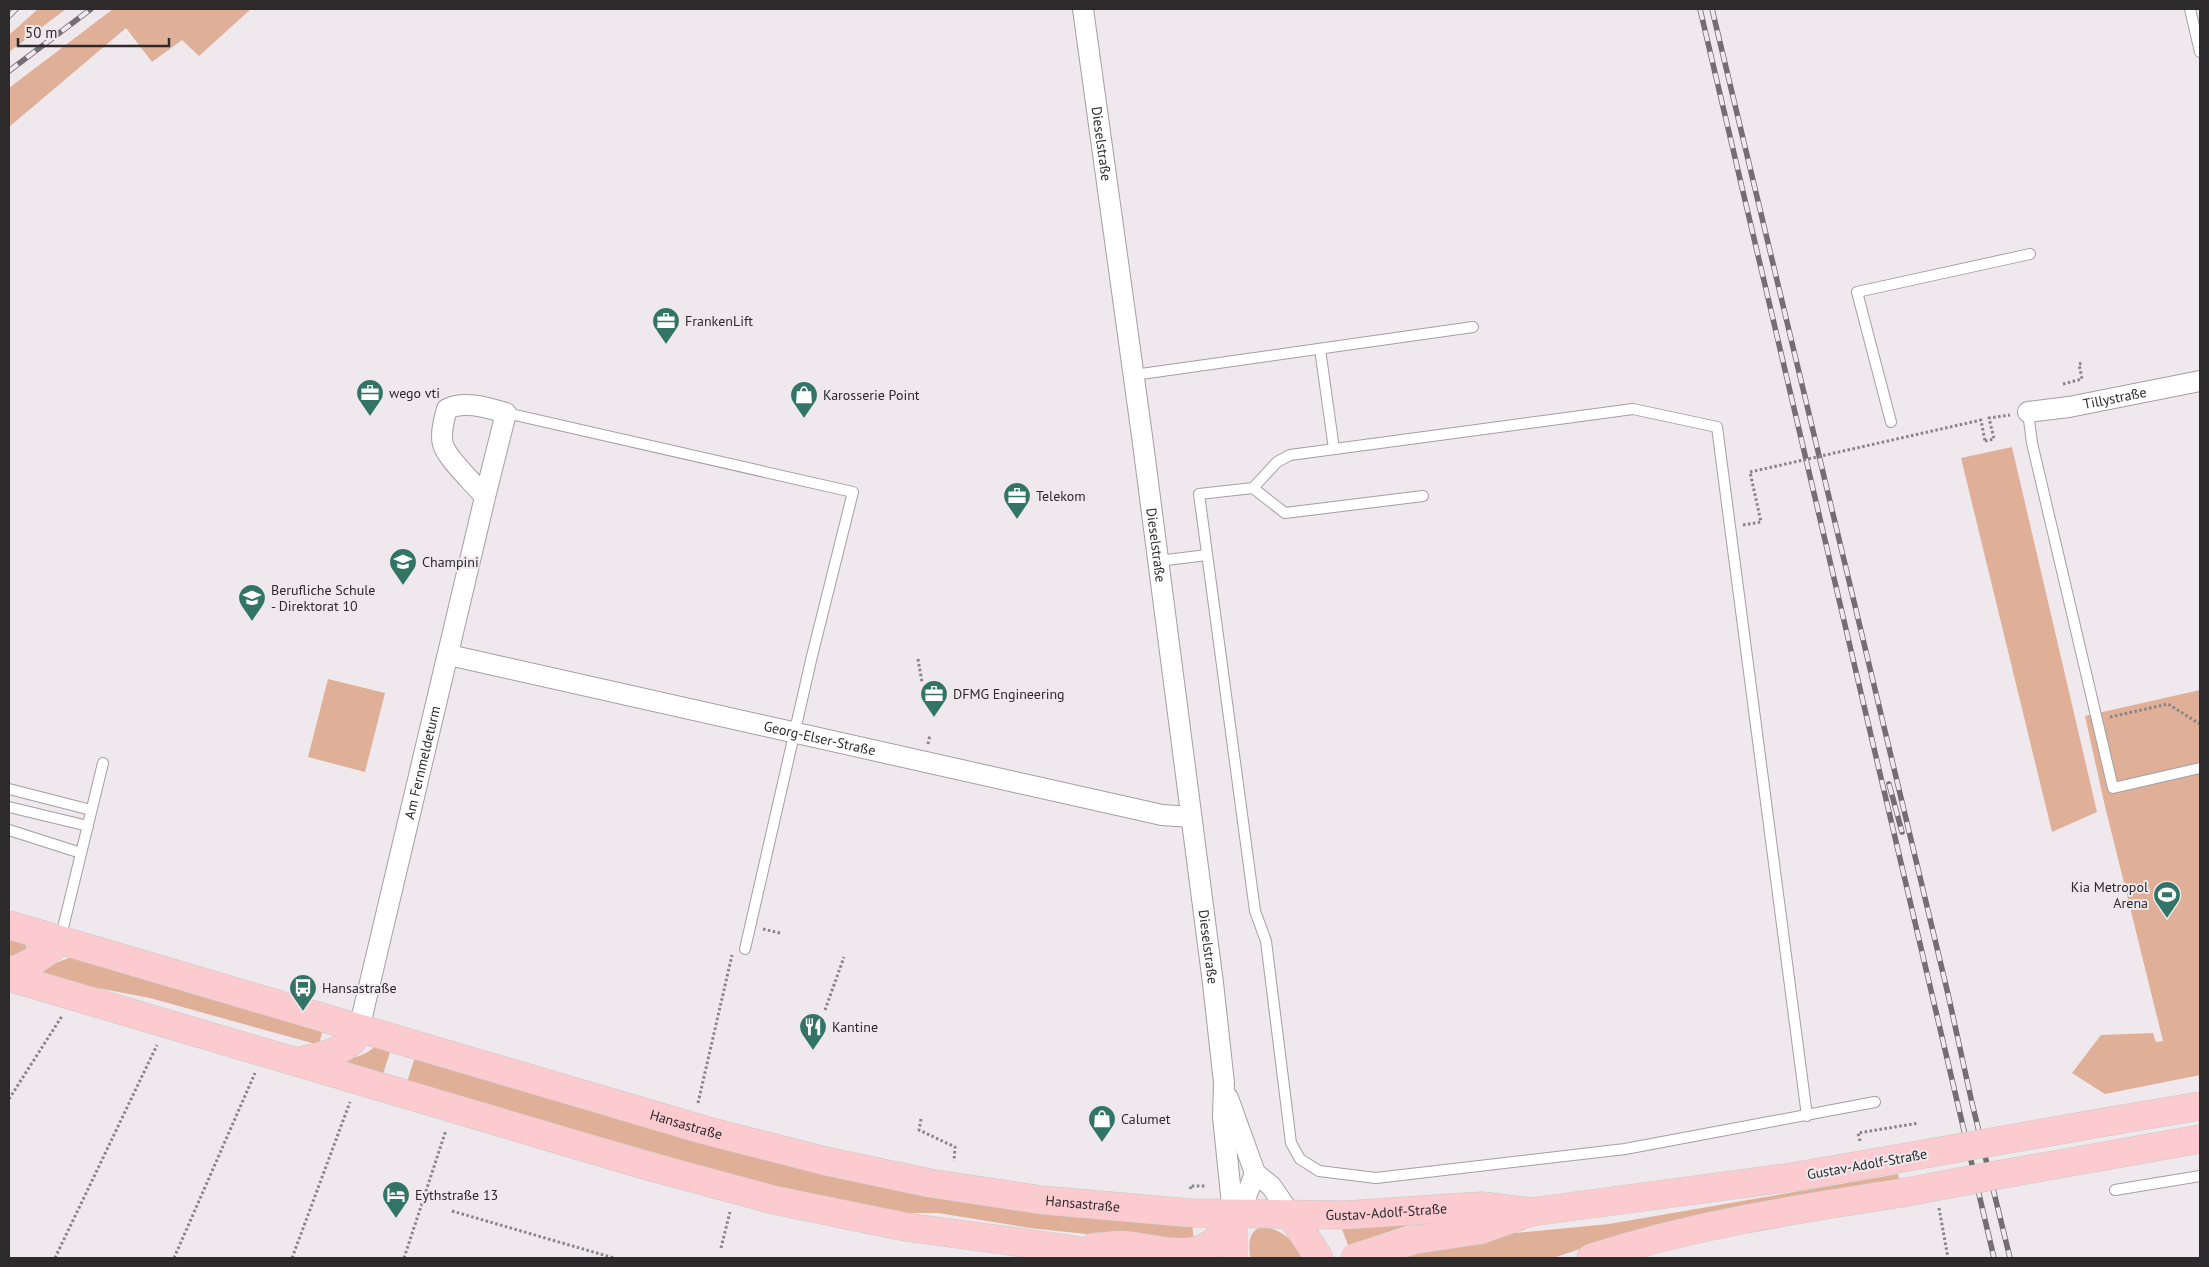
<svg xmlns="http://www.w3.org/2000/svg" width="2209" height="1267" font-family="'PT Sans',sans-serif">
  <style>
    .green { fill: #e0af98 }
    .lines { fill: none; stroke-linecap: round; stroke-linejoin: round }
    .service-casing { stroke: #a59ea2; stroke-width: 12 }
    .minor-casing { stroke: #a59ea2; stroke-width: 22 }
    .primary-casing { stroke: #c8c8c8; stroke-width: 29 }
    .path { stroke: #898487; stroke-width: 3; stroke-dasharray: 2.5 2.5; stroke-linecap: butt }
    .service { stroke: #fff; stroke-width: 10 }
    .minor { stroke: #fff; stroke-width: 20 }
    .primary { stroke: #fbcbcf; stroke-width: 28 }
    .rail-casing { stroke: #726e71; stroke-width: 5.5 }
    .rail { stroke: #efe8ec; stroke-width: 4; stroke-dasharray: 11; stroke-linecap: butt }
    .primary-bridge-casing { stroke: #c8c8c8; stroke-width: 29; stroke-linecap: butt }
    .path-bridge { stroke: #898487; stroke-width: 3; stroke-dasharray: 2.5 2.5; stroke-linecap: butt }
    .primary-bridge { stroke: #fbcbcf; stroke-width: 28 }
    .labels { text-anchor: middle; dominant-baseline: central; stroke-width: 4; stroke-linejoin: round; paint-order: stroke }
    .street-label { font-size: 14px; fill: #2d2a2c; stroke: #efe8ec }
    .poi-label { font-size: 14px; fill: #2d2a2c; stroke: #efe8ec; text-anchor: start }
  </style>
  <rect width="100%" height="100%" fill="#efe8ec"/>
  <g class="green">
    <path d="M38 9H66L9 52V35Z"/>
    <path d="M113 9H251L199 56 182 40 152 62 126 28 9 127V88Z"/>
    <path d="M2012 447 2097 812 2052 832 1961 458Z"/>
    <path d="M328 679 385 693 365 772 308 757Z"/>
    <path d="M2200 690V1075L2105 1094 2072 1073 2101 1035 2153 1033 2156 1042 2163 1041 2104 802 2085 716Z"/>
    <path d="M9 940 25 944 29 952 20 958 9 955Z"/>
    <path d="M74 956 323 1029 319 1044 312 1043 150 998 87 986 39 974 40 969Z"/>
    <path d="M377 1045 391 1049 383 1074 328 1059C348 1060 361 1059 377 1045Z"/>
    <path d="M415 1057 708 1141 1192 1222 1194 1242 1152 1241 1030 1228 938 1213H905L789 1191 407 1082Z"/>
    <path d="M1898 1174 1899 1180 1604 1241 1553 1258H1388L1515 1233 1609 1224Z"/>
    <path d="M1340 1224H1413L1348 1245Z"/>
    <path d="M1262 1227C1284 1229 1293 1242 1305 1258H1250C1249 1246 1247 1231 1262 1227Z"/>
  </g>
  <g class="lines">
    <defs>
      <g id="service">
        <path d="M2190 9 2200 52"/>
        <path d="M1320 349 1334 449"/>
        <path d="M1134 375 1473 327"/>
        <path d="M2028 412 2032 443 2113 788 2200 768"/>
        <path d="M506 413 853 492 812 656 745 949"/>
        <path d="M1891 422 1857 292 2030 254"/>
        <path d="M1253 488 1285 513 1423 496"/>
        <path d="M1158 561 1207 555"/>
        <path d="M9 789 91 810"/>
        <path d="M9 807 88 826"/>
        <path d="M9 830 81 853"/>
        <path d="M60 940 103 763"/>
        <path d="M1807 1116 1717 427 1633 409 1290 455 1277 462 1253 488 1199 494 1255 911 1266 941 1291 1143 1300 1159 1319 1171 1376 1178 1625 1149 1875 1102"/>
        <path d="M2115 1190 2200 1176"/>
      </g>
      <g id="minor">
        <path id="s1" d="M1083 9 1142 436 1213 983 1224 1083 1223 1117 1233 1214"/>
        <path id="s2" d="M2028 412 2069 407 2200 381"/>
        <path id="s3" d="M449 655 1162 815 1191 817"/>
        <path id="s4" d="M359 1029 485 497C475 484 446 458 443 444 440 434 444 419 447 409 464 400 488 408 506 413L485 497"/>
        <path d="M1228 1098 1255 1173 1271 1186 1291 1215"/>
        <path d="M1233 1214 1246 1197 1255 1173"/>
      </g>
      <g id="primary">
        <path id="s5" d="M9 925 704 1130 825 1161 929 1183 1041 1200 1190 1213 1347 1215 1481 1206 1531 1212"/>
        <path d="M9 973C29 964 44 956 60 941"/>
        <path d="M9 977 648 1166 774 1200 906 1227 1068 1249 1115 1258"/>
        <path d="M297 1062C320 1055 350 1054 359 1029"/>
        <path d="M2111 1121 2200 1106"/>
        <path d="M1992 1176 2200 1139"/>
        <path d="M1233 1214V1258"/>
        <path d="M1291 1215 1319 1258"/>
        <path d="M1094 1247C1103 1247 1112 1245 1121 1245 1150 1246 1187 1262 1213 1243 1223 1236 1228 1225 1233 1214"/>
        <path d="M1355 1258 1414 1240 1480 1230 1531 1212 1792 1177 1896 1159"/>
        <path d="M1591 1258C1692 1225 1797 1209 1901 1193"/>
      </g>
    </defs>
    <use href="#service" class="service-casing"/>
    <use href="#minor" class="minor-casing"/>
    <use href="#primary" class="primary-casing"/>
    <g class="path">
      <path d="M2063 384 2082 379 2079 364 2082 363"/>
      <path d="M1985 441 1994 439 1989 418 2010 415"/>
      <path d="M1743 525 1761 522 1750 472"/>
      <path d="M918 659 922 682"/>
      <path d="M2110 717 2168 704 2200 724"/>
      <path d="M928 744 930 735"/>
      <path d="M763 929 780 933"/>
      <path d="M825 1010 844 957"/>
      <path d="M9 1099 62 1016"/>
      <path d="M698 1103 732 955"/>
      <path d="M921 1119 919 1130 955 1147 954 1161"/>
      <path d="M1860 1141 1858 1133 1919 1123"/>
      <path d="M1191 1189 1190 1186H1205"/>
      <path d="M1939 1208 1948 1258"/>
      <path d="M452 1211 614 1258"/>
      <path d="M721 1248 730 1212"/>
      <path d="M55 1258 157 1045"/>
      <path d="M174 1258 255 1073"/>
      <path d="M292 1258 350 1102"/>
      <path d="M404 1258 446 1130"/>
    </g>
    <use href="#service" class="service"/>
    <use href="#minor" class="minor"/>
    <use href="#primary" class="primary"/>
    <defs>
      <g id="rail">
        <path d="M1700 9 1994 1258"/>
        <path d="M1712 9 1948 994 1972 1103 2010 1258"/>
        <path d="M9 16 16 9"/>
        <path d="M9 71 91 9"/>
        <path d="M1889 784 1902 832"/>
      </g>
    </defs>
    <use href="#rail" class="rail-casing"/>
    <use href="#rail" class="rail"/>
    <defs>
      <g id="primary-bridge">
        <path d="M1896 1159 2111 1121"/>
        <path d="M1901 1193 1992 1176"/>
      </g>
    </defs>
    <use href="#primary-bridge" class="primary-bridge-casing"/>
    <path class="path-bridge" d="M1750 472 1981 420 1985 441"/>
    <use href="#primary-bridge" class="primary-bridge"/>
  </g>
  <defs>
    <symbol id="office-pin" viewBox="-11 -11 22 30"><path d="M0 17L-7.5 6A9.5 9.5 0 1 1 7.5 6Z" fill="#327566" stroke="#efe8ec"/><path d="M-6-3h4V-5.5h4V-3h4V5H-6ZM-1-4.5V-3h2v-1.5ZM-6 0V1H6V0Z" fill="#fff"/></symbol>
    <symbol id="shop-pin" viewBox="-11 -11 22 30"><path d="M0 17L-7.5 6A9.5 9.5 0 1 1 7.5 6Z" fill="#327566" stroke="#efe8ec"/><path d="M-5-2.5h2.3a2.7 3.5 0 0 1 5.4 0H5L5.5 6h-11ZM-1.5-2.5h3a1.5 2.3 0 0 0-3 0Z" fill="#fff"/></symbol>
    <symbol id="school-pin" viewBox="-11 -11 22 30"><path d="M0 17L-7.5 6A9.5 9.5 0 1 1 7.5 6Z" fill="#327566" stroke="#efe8ec"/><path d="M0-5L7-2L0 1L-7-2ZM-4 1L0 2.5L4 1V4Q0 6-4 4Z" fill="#fff"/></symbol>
    <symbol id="university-pin" viewBox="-11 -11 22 30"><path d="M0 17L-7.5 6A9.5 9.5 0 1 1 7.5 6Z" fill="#327566" stroke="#efe8ec"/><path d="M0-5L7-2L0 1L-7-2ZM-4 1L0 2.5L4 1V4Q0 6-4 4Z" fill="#fff"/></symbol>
    <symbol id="stadium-pin" viewBox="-11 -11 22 30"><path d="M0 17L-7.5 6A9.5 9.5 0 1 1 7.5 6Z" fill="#327566" stroke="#efe8ec"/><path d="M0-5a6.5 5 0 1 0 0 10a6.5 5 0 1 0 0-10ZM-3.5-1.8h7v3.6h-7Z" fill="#fff"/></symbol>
    <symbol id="bus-pin" viewBox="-11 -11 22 30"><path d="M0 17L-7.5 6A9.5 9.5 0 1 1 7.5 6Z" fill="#327566" stroke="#efe8ec"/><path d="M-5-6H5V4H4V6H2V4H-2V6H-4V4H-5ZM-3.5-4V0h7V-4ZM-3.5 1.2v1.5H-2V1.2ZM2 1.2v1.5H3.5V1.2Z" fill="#fff"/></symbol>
    <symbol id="restaurant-pin" viewBox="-11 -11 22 30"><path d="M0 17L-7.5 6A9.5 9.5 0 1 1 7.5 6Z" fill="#327566" stroke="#efe8ec"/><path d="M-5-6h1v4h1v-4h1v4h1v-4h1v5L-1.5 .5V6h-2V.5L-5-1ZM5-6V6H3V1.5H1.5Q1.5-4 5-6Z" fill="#fff"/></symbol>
    <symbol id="hotel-pin" viewBox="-11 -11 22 30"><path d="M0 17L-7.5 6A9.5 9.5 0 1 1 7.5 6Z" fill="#327566" stroke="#efe8ec"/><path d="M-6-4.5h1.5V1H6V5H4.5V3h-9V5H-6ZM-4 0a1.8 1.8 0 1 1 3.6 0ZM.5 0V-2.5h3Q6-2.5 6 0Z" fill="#fff"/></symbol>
  </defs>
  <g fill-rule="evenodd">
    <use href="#office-pin" x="650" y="305" width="32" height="43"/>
    <use href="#office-pin" x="354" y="377" width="32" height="43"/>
    <use href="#shop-pin" x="788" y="379" width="32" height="43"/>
    <use href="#office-pin" x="1001" y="480" width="32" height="43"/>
    <use href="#school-pin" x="387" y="546" width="32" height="43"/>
    <use href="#university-pin" x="236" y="582" width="32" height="43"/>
    <use href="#office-pin" x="918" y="678" width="32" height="43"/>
    <use href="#stadium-pin" x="2151" y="879" width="32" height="43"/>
    <use href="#bus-pin" x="287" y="972" width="32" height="43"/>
    <use href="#restaurant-pin" x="797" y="1011" width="32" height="43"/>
    <use href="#shop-pin" x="1086" y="1103" width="32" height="43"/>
    <use href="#hotel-pin" x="380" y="1179" width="32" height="43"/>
  </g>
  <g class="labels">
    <g class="street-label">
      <text stroke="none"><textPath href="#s1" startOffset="136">Dieselstraße</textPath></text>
      <text stroke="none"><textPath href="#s2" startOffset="88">Tillystraße</textPath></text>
      <text stroke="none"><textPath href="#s1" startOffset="541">Dieselstraße</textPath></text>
      <text stroke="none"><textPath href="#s3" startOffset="380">Georg-Elser-Straße</textPath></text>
      <text stroke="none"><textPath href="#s4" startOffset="274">Am Fernmeldeturm</textPath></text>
      <text stroke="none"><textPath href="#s1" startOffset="946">Dieselstraße</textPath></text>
      <text stroke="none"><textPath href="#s5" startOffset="706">Hansastraße</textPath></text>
      <text transform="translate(1867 1164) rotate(-10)">Gustav-Adolf-Straße</text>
      <text stroke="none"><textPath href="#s5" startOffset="1111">Hansastraße</textPath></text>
      <text stroke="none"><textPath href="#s5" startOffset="1415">Gustav-Adolf-Straße</textPath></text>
    </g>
    <g class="poi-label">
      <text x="685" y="321">FrankenLift</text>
      <text x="389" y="393">wego vti</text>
      <text x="823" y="395">Karosserie Point</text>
      <text x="1036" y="496">Telekom</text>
      <text x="422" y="562">Champini</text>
      <text x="271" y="590">Berufliche Schule<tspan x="271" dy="16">- Direktorat 10</tspan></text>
      <text x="953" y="694">DFMG Engineering</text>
      <text x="2148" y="887" text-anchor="end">Kia Metropol<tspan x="2148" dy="16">Arena</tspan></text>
      <text x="322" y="988">Hansastraße</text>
      <text x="832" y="1027">Kantine</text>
      <text x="1121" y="1119">Calumet</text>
      <text x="415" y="1195">Eythstraße 13</text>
    </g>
  </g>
  <rect width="2209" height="1267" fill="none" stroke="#2d2a2c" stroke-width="20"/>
  <path d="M18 38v8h151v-8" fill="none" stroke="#2d2a2c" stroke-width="2.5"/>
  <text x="25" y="38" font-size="15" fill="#2d2a2c" stroke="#efe8ec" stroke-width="4" paint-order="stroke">50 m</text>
</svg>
